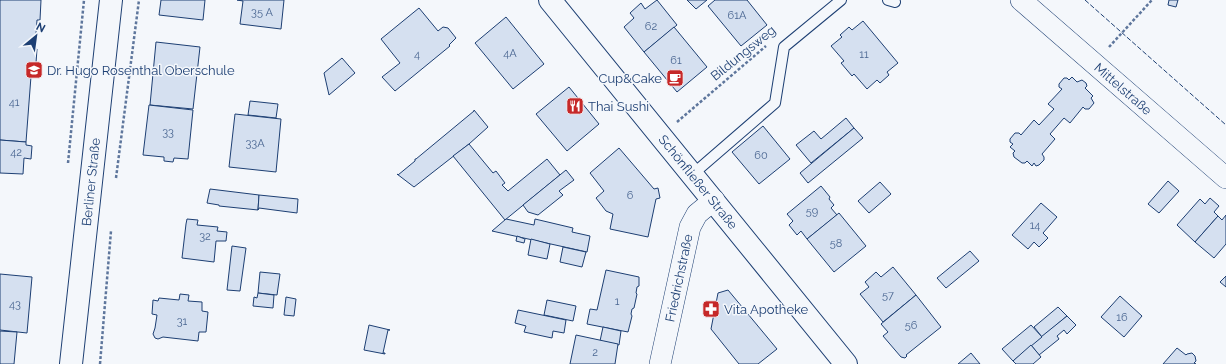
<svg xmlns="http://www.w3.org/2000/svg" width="1226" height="364" font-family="Raleway,sans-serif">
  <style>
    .building { fill: #d5e0f0; stroke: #1d3f73 }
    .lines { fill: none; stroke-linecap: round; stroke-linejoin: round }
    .service-casing { stroke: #1d3f73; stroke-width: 12 }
    .minor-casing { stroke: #1d3f73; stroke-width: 22 }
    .secondary-casing { stroke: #1d3f73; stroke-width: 24 }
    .primary-casing { stroke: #1d3f73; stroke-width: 24 }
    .path { stroke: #5e769c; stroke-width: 2.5; stroke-dasharray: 3 2; stroke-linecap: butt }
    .service { stroke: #f4f7fb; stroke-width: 10 }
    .minor { stroke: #f4f7fb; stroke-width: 21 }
    .secondary { stroke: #f4f7fb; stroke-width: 22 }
    .primary { stroke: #f4f7fb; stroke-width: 22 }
    .fence { stroke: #1d3f73; stroke-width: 1; stroke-dasharray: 5 2; stroke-linecap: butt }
    .labels { text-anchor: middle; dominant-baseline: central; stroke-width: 3; stroke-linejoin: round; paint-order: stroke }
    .number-label { font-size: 11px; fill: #4b6792 }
    .street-label { font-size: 13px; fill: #1d3f73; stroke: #f4f7fb }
    .poi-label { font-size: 13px; fill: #1d3f73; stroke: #f4f7fb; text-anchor: start }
  </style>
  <rect width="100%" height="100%" fill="#f4f7fb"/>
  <g class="building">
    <path d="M0 0H41L40 20H37L35 48 37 49 36 63H32L26 142 0 140Z"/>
    <path d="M161 0H205L203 20 159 15Z"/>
    <path d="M237 0H284L281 29 240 24 243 1Z"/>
    <path d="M657 0 677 25 644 52 624 27 634 18 630 13 641 3 645 9Z"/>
    <path d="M687 0H707L696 9Z"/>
    <path d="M715 0H747L767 25 741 46 708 6Z"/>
    <path d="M1169 0H1178L1176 7 1168 5Z"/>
    <path d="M419 8 438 31 443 27 448 28 456 38 449 45 450 46 395 91 382 77 400 63 381 39Z"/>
    <path d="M506 17 544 64 513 89 475 43Z"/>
    <path d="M863 21 898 63 887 72 889 75 880 83 877 80 867 89 854 74 852 76 841 63 844 61 831 46 842 37 840 35 849 27 852 30Z"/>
    <path d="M674 27 707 67 677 92 644 52Z"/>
    <path d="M156 42 200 47 193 109 150 105Z"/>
    <path d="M342 58 355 73 329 95 324 73Z"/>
    <path d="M1072 77 1077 82 1082 80 1086 83 1087 86 1085 88 1093 96 1091 98 1094 103 1089 109H1085L1083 107 1070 123 1064 118 1050 134 1055 139 1042 154 1044 157V160L1039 165 1036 166 1034 163 1032 166 1027 161 1025 163H1022L1014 157 1013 153 1015 151 1010 147 1013 144 1010 142V139L1015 133H1019L1021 135 1034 120 1039 125 1054 109 1048 104 1062 89 1059 87V84L1064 78H1067L1069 80Z"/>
    <path d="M569 87 599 124 567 151 536 114Z"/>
    <path d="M250 101 278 104 276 118 248 115Z"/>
    <path d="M149 105 193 110 188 159 174 158 173 162 164 161V157L143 155Z"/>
    <path d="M474 110 488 127 469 144 414 187 397 174 398 175 415 161V159H416L474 111Z"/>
    <path d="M235 114 281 119 276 172 229 167Z"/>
    <path d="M846 118 854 128 811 163 796 145 814 131 821 139Z"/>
    <path d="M763 126 790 159 759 184 732 152Z"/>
    <path d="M854 128 863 138 808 183 800 173Z"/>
    <path d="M0 140 26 142V145L32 146 31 159 24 158 23 174 0 173Z"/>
    <path d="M469 144 493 173 496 171 505 183 502 185 508 191 547 159 560 175 505 220 453 156Z"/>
    <path d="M619 148 654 189 658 188 660 198 656 199 648 237 610 229 613 214 606 211 596 198 604 191 590 173Z"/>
    <path d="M566 170 574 180 559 191 563 195 538 215 528 212 523 205Z"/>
    <path d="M1168 181 1179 191 1159 213 1148 204Z"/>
    <path d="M880 182 891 194 869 213 858 201Z"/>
    <path d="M821 186 830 197 829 199 834 205 831 208 837 215 807 239 801 231 797 235 789 225 793 221 787 214Z"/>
    <path d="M210 189 259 195 258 210 219 206V205L207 203Z"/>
    <path d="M259 195 298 199 297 213 259 208 258 210Z"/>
    <path d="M1210 198 1219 206 1214 212 1218 216 1195 242 1177 225 1200 199 1205 204Z"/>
    <path d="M1041 203 1057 217 1043 233 1048 238 1039 247 1034 242 1028 249 1012 235Z"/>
    <path d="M839 213 866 246 834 272 807 239Z"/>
    <path d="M1226 215V244L1214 258 1195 242 1218 216 1222 220Z"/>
    <path d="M187 219 198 220 197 225 218 227 217 231 227 232 226 241H216L214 262 182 258 186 224Z"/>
    <path d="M506 219 534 225 535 219 573 228 572 232 590 236 587 252 492 231Z"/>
    <path d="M517 236 525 239 524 243 516 241Z"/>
    <path d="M531 239 550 244 547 259 528 255Z"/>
    <path d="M232 246 246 248 240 291 227 290Z"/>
    <path d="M563 247 586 252 582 267 560 262Z"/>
    <path d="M970 251 979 261 946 288 937 278Z"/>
    <path d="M893 267 916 295 883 322 860 294 869 287 865 282 876 272 881 277Z"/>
    <path d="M606 270 639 277V286L637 287 636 293 637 294 634 308 632 309 631 314 632 316 628 332 587 324 590 309 597 310Z"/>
    <path d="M260 272 280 274 277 295 258 293Z"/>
    <path d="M0 274 32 277 27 333 0 330Z"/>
    <path d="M1226 276V287L1220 282Z"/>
    <path d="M728 290 777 349 758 364H739L711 329 718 293Z"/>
    <path d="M258 293 274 295 273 308 253 306 254 297 257 298Z"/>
    <path d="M180 294 189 295 188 301 202 302V311L208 312 206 332H199L198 341 163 337 158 339 155 338 153 334 155 328 157 315 152 314 153 300 158 301 159 298 179 300Z"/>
    <path d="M916 295 941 327 906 355 907 356 905 358 901 357 883 336 888 332 881 324Z"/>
    <path d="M1120 296 1142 316 1124 337 1101 317Z"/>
    <path d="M286 297 296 299 294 316 284 315Z"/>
    <path d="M547 300 576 306 573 321 544 315Z"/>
    <path d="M1058 307 1067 316 1042 337 1034 327Z"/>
    <path d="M518 310 566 320 564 333 553 331 552 338 524 332 526 326 515 323Z"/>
    <path d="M1067 316 1076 325 1067 334 1064 330 1057 336 1059 339 1039 355 1031 345Z"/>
    <path d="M369 325 390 330H388L383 353H385V354L364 350Z"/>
    <path d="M1031 325 1042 337 1013 361 1002 349Z"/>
    <path d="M603 327 621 331 619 345 600 341Z"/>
    <path d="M0 331 17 332 14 364H0Z"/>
    <path d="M576 335 618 344 615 364H570Z"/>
    <path d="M1031 345 1041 357 1033 364H1016L1013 361Z"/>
    <path d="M1177 348 1186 355 1187 354 1192 353 1195 356 1196 361 1194 363 1196 364H1163Z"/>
    <path d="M971 353 980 364H958Z"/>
  </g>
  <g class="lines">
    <defs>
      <g id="service">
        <path d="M888 0 895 2"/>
        <path d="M693 174 775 103 784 47 841 0"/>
      </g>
      <g id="minor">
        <path d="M1021 0 1226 178"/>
        <path d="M660 364 690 227 697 214 714 200"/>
      </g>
      <path id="secondary" d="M550 0 846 364"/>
      <path id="primary" d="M71 364 111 0"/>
    </defs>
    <use href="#service" class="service-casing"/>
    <use href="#minor" class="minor-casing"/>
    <use href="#secondary" class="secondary-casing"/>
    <use href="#primary" class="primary-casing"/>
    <g class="path">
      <path d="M1109 47 1152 0"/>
      <path d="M677 122 766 46"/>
      <path d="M68 163 84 0"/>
      <path d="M116 178 139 0"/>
      <path d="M100 364 111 231"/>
    </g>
    <use href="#service" class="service"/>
    <use href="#minor" class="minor"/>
    <use href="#secondary" class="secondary"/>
    <use href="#primary" class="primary"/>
    <path class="fence" d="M1085 0 1226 125"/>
  </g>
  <defs>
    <symbol id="school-square" viewBox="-11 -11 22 22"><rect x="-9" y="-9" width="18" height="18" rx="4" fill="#c62828" stroke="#f4f7fb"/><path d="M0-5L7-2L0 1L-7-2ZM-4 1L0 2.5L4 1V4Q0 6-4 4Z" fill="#fff"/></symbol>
    <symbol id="cafe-square" viewBox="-11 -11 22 22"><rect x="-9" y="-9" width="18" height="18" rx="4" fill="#c62828" stroke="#f4f7fb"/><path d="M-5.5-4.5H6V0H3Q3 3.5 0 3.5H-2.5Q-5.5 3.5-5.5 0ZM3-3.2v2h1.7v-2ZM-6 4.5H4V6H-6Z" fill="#fff"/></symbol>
    <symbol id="restaurant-square" viewBox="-11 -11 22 22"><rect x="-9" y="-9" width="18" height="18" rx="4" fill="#c62828" stroke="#f4f7fb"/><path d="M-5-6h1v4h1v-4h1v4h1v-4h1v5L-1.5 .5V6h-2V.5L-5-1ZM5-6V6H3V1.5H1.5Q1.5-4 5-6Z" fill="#fff"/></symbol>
    <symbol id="pharmacy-square" viewBox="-11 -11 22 22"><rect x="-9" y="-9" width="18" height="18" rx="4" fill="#c62828" stroke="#f4f7fb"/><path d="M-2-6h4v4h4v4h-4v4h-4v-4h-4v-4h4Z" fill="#fff"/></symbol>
  </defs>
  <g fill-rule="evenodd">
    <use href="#school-square" x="24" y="60" width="20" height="20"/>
    <use href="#cafe-square" x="665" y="68" width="20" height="20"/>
    <use href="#restaurant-square" x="565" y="96" width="20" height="20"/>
    <use href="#pharmacy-square" x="701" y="299" width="20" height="20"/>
  </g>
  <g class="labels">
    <g class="number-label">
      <text x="262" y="12">35 A</text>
      <text x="737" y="15">61A</text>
      <text x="651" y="26">62</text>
      <text x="510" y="53">4A</text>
      <text x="417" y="54">4</text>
      <text x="864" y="54">11</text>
      <text x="676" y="60">61</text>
      <text x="14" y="102">41</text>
      <text x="168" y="132">33</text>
      <text x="255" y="143">33A</text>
      <text x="16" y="152">42</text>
      <text x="761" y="155">60</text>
      <text x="630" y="195">6</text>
      <text x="812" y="211">59</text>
      <text x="1035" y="225">14</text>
      <text x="205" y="236">32</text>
      <text x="836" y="243">58</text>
      <text x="888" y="295">57</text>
      <text x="617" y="301">1</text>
      <text x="15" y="304">43</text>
      <text x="1122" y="317">16</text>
      <text x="182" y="321">31</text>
      <text x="911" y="325">56</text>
      <text x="595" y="352">2</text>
    </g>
    <g class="street-label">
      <text transform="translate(743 53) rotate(-39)">Bildungsweg</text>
      <text transform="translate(1123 89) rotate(41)">Mittelstraße</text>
      <text transform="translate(91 182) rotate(-84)">Berliner Straße</text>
      <text transform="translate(698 182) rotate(51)">Schönfließer Straße</text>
      <text transform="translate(679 278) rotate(-78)">Friedrichstraße</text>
    </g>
    <g class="poi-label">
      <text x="47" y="70">Dr. Hugo Rosenthal Oberschule</text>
      <text x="662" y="78" text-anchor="end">Cup&amp;Cake</text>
      <text x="588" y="106">Thai Sushi</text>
      <text x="724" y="309">Vita Apotheke</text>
    </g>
  </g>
  <g transform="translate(36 36) rotate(29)" stroke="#f4f7fb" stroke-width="3" paint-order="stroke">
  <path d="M0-3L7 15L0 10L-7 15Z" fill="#1d3f73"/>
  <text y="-6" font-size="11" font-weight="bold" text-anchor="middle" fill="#1d3f73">N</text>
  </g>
</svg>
